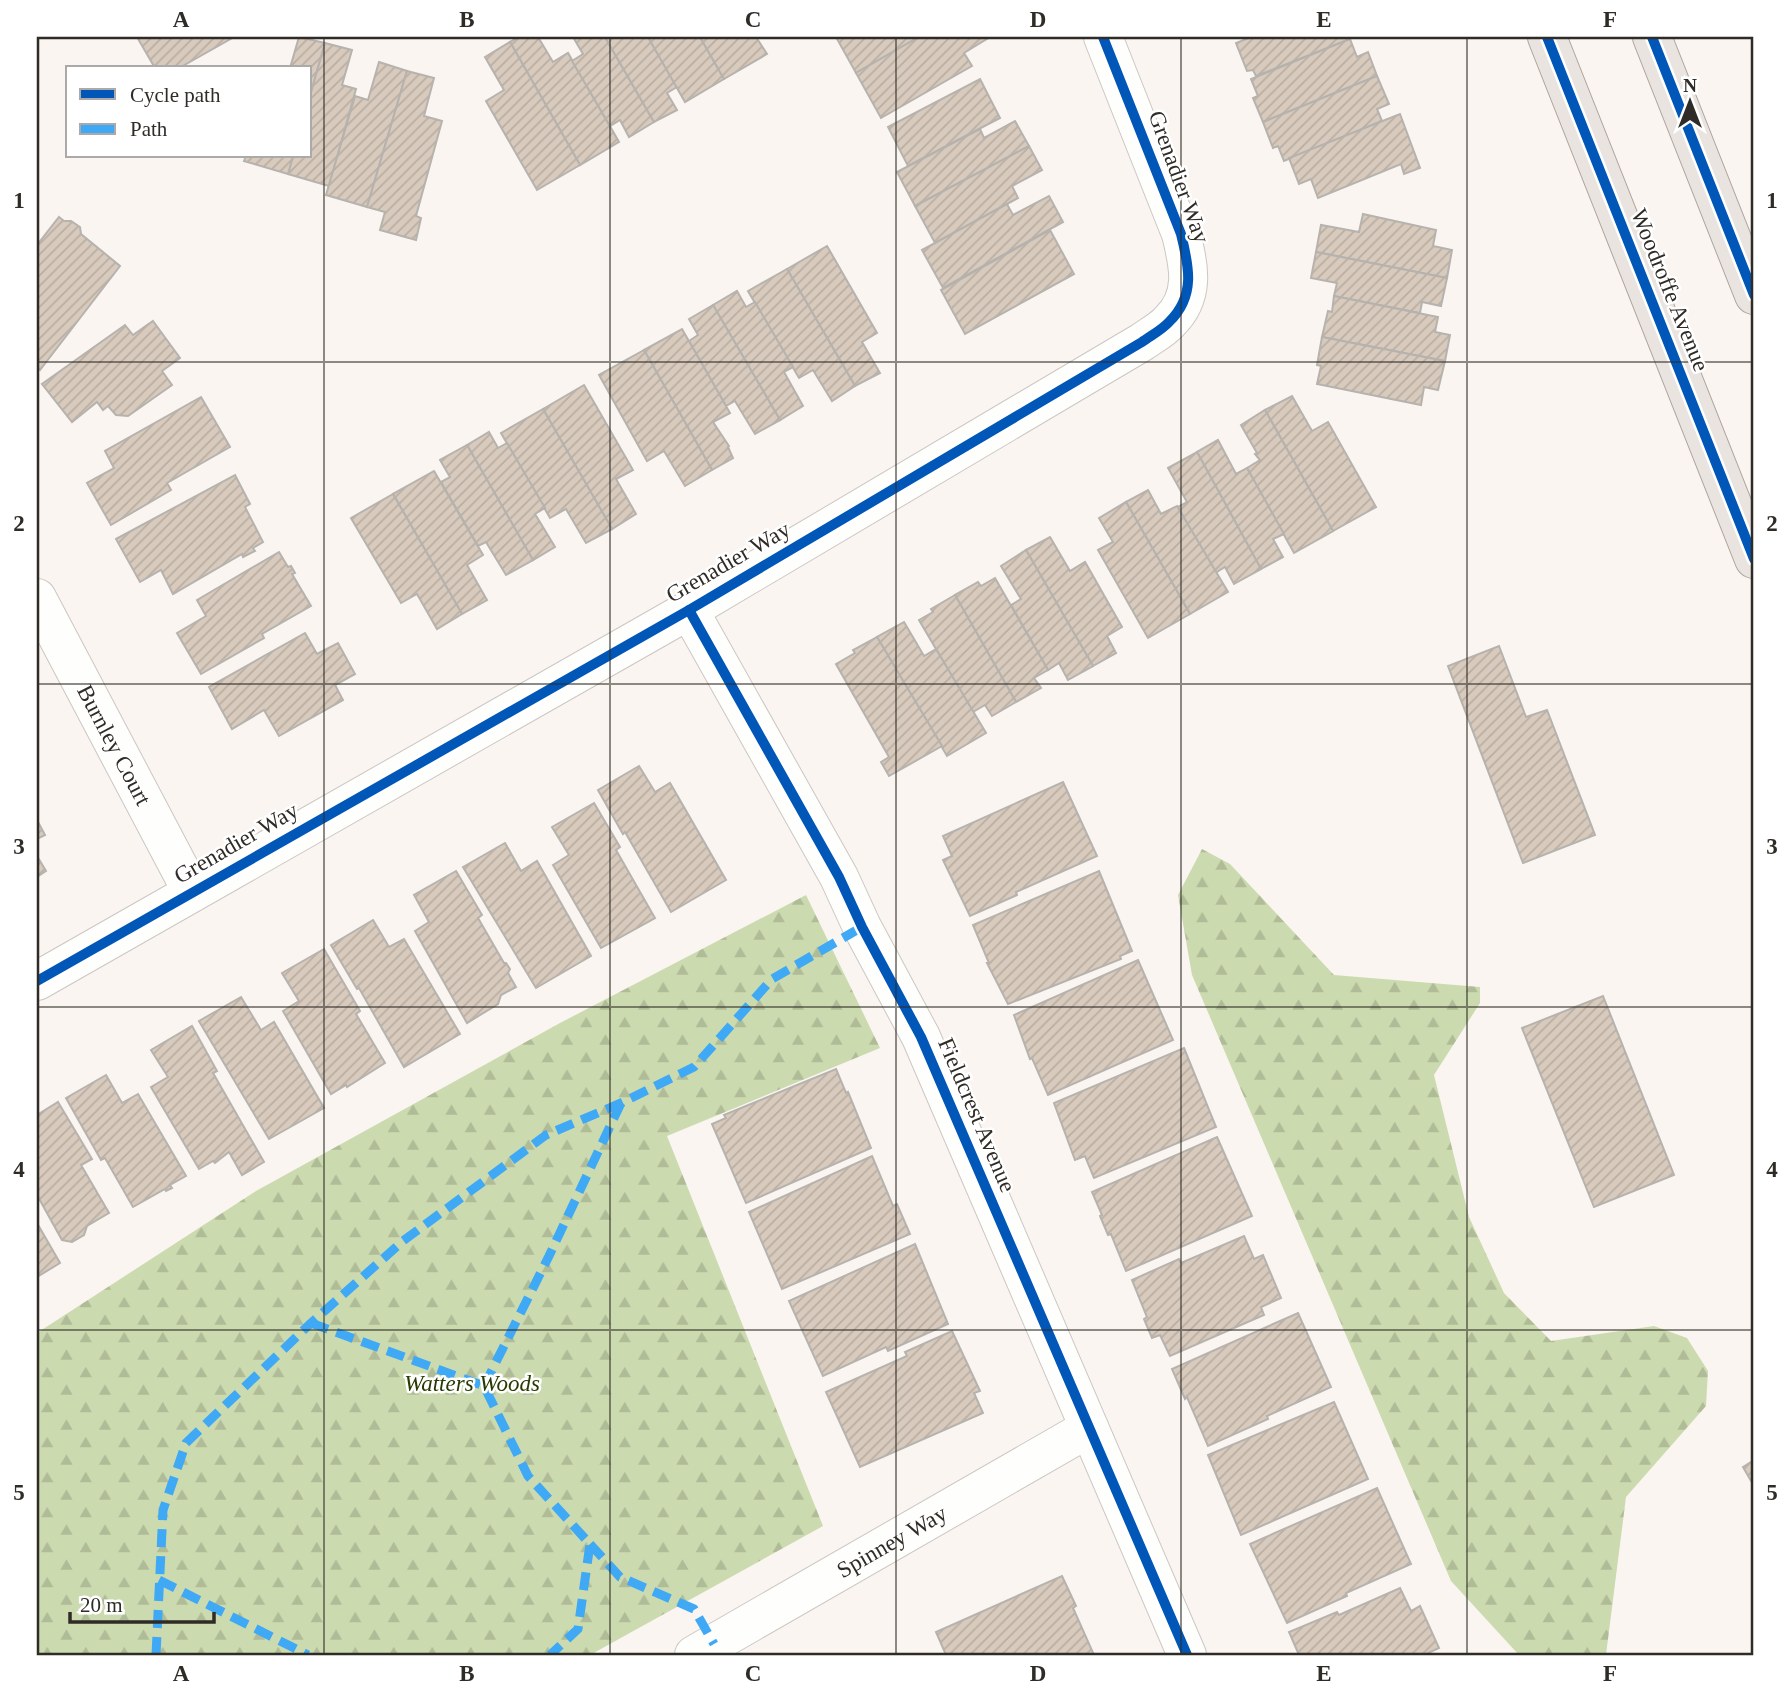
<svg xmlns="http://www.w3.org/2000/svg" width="1791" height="1692" font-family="'Times New Roman',serif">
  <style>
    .forest { fill: url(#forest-firs) }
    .building { fill: url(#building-hatch); stroke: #b6b2ae; stroke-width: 2 }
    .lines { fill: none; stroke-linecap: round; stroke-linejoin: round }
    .minor-casing { stroke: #ccc7c3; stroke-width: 40 }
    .major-casing { stroke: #b0a49d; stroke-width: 40 }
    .minor { stroke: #fefefd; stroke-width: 38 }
    .major { stroke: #eae4e0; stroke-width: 38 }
    .quiet { stroke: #3fa9f5; stroke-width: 9; stroke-dasharray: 18 9; stroke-linecap: butt }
    .cycleway-casing { stroke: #fff; stroke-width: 15 }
    .cycleway { stroke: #0057b8; stroke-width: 10 }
    .grid { fill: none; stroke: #2f2b27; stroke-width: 2; stroke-opacity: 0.55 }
    .labels { text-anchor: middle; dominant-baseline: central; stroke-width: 5; stroke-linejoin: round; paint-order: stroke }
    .street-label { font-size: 23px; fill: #2f2b27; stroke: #fff }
    .park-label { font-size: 23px; font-style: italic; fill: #293b02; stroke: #fff }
    .neatline { fill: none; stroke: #2f2b27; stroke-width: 2.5 }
    .grid-label { font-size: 23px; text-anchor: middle; font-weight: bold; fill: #2f2b27 }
  </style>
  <defs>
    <pattern id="forest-firs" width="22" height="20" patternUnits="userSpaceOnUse" patternTransform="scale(1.75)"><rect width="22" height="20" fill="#ccdbaf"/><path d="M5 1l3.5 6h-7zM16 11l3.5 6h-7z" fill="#b0bc97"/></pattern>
    <pattern id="building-hatch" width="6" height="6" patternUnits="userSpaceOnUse" patternTransform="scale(1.75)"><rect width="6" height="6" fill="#d8cbbd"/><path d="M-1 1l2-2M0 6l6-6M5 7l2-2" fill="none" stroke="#baaea2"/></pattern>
  </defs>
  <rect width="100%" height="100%" fill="#faf5f0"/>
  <g class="forest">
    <path d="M1202 849 1230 864 1334 975 1480 987V1003L1434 1075 1469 1217 1504 1293 1551 1341 1654 1326 1687 1338 1708 1371 1706 1406 1626 1497 1606 1655H1519L1451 1581 1192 975 1178 895Z"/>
    <path d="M806 895 880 1048 667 1136 823 1526 590 1655H37V1333L256 1191 560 1023Z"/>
  </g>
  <g class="building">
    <path d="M137 37H234L179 68H155Z"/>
    <path d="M299 37 325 43 310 96V68H290Z"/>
    <path d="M519 37H538L553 62 568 53 619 142 580 165 510 42Z"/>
    <path d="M573 37H605L654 122 629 137 620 120 610 126 572 61 583 54Z"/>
    <path d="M605 37H648L677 87 667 93 677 110 654 122Z"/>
    <path d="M648 37H700L724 79 685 102Z"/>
    <path d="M700 37H756L767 54 724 79Z"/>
    <path d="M836 37H919L856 73Z"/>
    <path d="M919 37H990L964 53 972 66 881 118 856 73Z"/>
    <path d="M1251 37H1349L1350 39 1256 76 1253 70 1247 71 1236 43Z"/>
    <path d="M1350 39 1357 57 1368 52 1377 76 1263 122 1253 98 1258 96 1251 79Z"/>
    <path d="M510 42 580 165 537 190 486 101 504 90 485 57Z"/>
    <path d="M325 43 352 50 342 85 356 89 329 186 288 174 293 156H310V96Z"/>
    <path d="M379 62 407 71 367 207 326 195 355 96 368 100Z"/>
    <path d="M407 71 434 78 424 116 442 121 416 216 421 218 416 240 380 230 385 212 367 207Z"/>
    <path d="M1377 76 1389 104 1377 109 1382 121 1284 161 1278 146 1273 148 1263 122Z"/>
    <path d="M980 79 1000 118 908 166 888 127Z"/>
    <path d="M1400 114 1420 168 1404 174 1401 164 1318 198 1311 179 1299 184 1289 158Z"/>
    <path d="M1015 121 1029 146 915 206 897 172 980 129 984 138Z"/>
    <path d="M1029 146 1042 170 1012 186 1018 198 935 243 915 206Z"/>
    <path d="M246 156H293L288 174 244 161Z"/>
    <path d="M1049 196 1063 222 943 288 922 250 1007 204 1013 215Z"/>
    <path d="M1363 214 1436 230 1433 246 1452 250 1447 278 1316 252 1321 225 1359 232Z"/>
    <path d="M59 217 64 221H71L80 227 81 234 120 266 40 370 37 367V245Z"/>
    <path d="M1050 230 1074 274 965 334 941 290Z"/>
    <path d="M827 246 877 333 862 342 880 373 855 386 787 269Z"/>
    <path d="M1316 252 1447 278 1441 306 1422 302 1420 313 1334 296 1337 283 1311 278Z"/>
    <path d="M787 269 855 386 832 401 813 370 799 378 748 291Z"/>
    <path d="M737 291 746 307 755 302 793 367 784 372 803 406 780 420 713 305Z"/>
    <path d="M1334 296 1438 317 1435 332 1450 335 1445 361 1322 337 1328 311 1332 312Z"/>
    <path d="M713 305 780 420 755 434 735 401 726 406 689 341 698 335 689 319Z"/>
    <path d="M153 321 180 358 162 371 172 385 128 416 116 415 108 406 103 410 97 402 72 422 42 384 125 325 133 335Z"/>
    <path d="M682 329 730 413 713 422 729 446 728 447 733 458 712 470 644 350Z"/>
    <path d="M1322 337 1445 361 1438 390 1424 387 1421 405 1317 384 1321 366 1317 365Z"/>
    <path d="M644 350 712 470 685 486 664 451 647 461 599 375Z"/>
    <path d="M584 385 633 470 616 479 636 514 612 529 543 409Z"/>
    <path d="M1292 396 1312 431 1328 422 1376 507 1333 531 1265 410Z"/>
    <path d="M201 397 230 447 167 483 171 490 111 525 87 483 114 468 105 451Z"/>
    <path d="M543 409 612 529 586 543 566 509 550 518 501 433Z"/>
    <path d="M1265 410 1333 531 1294 553 1247 468 1260 460 1255 454 1257 453 1241 425Z"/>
    <path d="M489 432 498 448 507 443 545 508 535 514 555 547 533 560 467 445Z"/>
    <path d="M1218 440 1236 474 1247 468 1284 534 1273 539 1283 557 1261 569 1197 452Z"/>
    <path d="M467 445 533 560 506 575 486 542 478 546 441 482 450 477 440 460Z"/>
    <path d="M1197 452 1261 569 1234 584 1225 567 1215 573 1178 507 1187 502 1168 468Z"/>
    <path d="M434 471 483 555 467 565 487 600 462 614 393 494Z"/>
    <path d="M235 475 250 504 245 507 263 542 253 548 255 551 243 557 242 554 173 594 161 570 140 582 116 539Z"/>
    <path d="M1148 490 1161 514 1177 506 1228 592 1190 614 1126 502Z"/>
    <path d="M393 494 462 614 437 629 417 594 401 603 351 518Z"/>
    <path d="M1126 502 1190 614 1148 638 1098 550 1113 542 1099 518Z"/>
    <path d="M1050 537 1070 571 1085 562 1122 627 1107 636 1116 653 1093 666 1026 550Z"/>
    <path d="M1026 550 1093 666 1068 680 1059 663 1048 670 1011 605 1021 599 1001 566Z"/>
    <path d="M279 552 288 567 291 566 295 573 292 574 311 606 262 634 264 638 201 674 177 633 206 616 197 600Z"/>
    <path d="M995 578 1048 670 1034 678 1041 688 1016 702 955 595 978 582 981 586Z"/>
    <path d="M955 595 1016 702 992 716 985 705 973 712 919 620 933 612 931 609Z"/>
    <path d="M904 622 924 656 936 649 986 733 947 756 877 637Z"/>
    <path d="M305 633 317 654 338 643 355 674 335 685 343 700 279 736 264 710 232 729 209 687Z"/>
    <path d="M877 637 942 746 889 776 881 762 889 757 836 664 855 653 853 650Z"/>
    <path d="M1499 646 1526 717 1547 710 1595 835 1523 863 1448 666Z"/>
    <path d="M639 766 655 792 670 783 726 880 671 912 625 832 623 834 598 790Z"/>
    <path d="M1063 782 1097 856 1016 892 1017 895 970 916 943 860 952 856 943 836Z"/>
    <path d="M594 803 620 847 616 850 655 918 601 948 553 865 569 855 552 827Z"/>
    <path d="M37 820 45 835 37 839Z"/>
    <path d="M505 843 521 871 537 861 591 956 536 988 463 867Z"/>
    <path d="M37 856 46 871 37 877Z"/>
    <path d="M456 871 482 915 478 918 504 963H506L510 969 508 973 516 987 501 995 498 1004 467 1023 415 931 429 922 414 895Z"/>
    <path d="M1099 871 1132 951 1120 956 1121 959 1008 1004 987 963H989L973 925Z"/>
    <path d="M373 920 389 947 404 939 460 1034 404 1067 359 988 357 989 331 945Z"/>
    <path d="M324 949 360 1011 356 1014 385 1063 347 1087 346 1085 331 1094 283 1011 299 1001 282 973Z"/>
    <path d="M1138 960 1173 1040 1048 1095 1032 1058 1030 1059 1014 1015Z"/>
    <path d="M1603 996 1674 1175 1594 1207 1522 1028Z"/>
    <path d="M241 997 261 1030 274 1022 324 1108 269 1139 199 1021Z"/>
    <path d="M192 1026 217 1071 213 1073 264 1162 242 1175 229 1152 215 1163 213 1161 199 1169 151 1087 168 1077 151 1050Z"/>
    <path d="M1184 1048 1216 1127 1094 1178 1085 1156 1075 1160 1054 1103Z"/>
    <path d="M836 1069 846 1093 848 1092 871 1148 746 1203 712 1124 726 1118 724 1115Z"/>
    <path d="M106 1075 122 1103 138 1094 186 1176 170 1185 172 1188 166 1191 165 1189 133 1207 105 1158 101 1160 66 1098Z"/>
    <path d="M58 1102 92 1159 81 1165 109 1213 87 1226 84 1235 72 1242 62 1240 37 1195V1115Z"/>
    <path d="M1217 1137 1252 1216 1126 1271 1111 1234 1108 1235 1100 1216 1102 1215 1092 1192Z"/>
    <path d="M872 1156 893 1206 897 1204 910 1234 782 1289 749 1212Z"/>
    <path d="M37 1223 60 1263 37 1277Z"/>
    <path d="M1244 1236 1254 1259 1263 1255 1281 1298 1261 1307 1264 1315 1170 1356 1160 1335 1152 1338 1144 1319 1147 1317 1132 1280 1179 1259 1181 1263Z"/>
    <path d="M915 1244 948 1324 888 1351 886 1347 823 1376 789 1301Z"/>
    <path d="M1298 1313 1331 1387 1267 1416 1268 1419 1208 1446 1187 1397 1185 1399 1172 1369Z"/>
    <path d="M952 1331 980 1391 974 1393 983 1413 860 1467 826 1392 907 1356 905 1352Z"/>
    <path d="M1334 1402 1368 1479 1241 1535 1208 1455Z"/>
    <path d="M1754 1460V1486L1743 1467Z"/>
    <path d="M1377 1488 1411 1564 1346 1593 1347 1596 1287 1623 1250 1544Z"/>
    <path d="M1062 1576 1076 1606 1073 1608 1094 1655H946L936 1632Z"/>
    <path d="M1400 1588 1411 1611 1420 1606 1439 1648 1424 1655H1299L1289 1632 1337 1612 1339 1615Z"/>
  </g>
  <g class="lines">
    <defs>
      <g id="minor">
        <path id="s1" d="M37 598 192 892"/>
        <path d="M689 610 839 877 862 927 921 1037 1187 1655"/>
        <path d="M37 981 689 610 1142 342C1150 336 1162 330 1169 322 1196 296 1189 266 1181 234L1103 37"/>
        <path id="s2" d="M694 1655 1089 1428"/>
      </g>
      <g id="major">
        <path d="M1547 37 1754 559"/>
        <path d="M1652 37 1754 295"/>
      </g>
    </defs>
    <use href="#minor" class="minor-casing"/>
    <use href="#major" class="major-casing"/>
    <use href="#minor" class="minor"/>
    <use href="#major" class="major"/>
    <g class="quiet">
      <path d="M311 1323 484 1386 528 1476 590 1544 578 1629 550 1655"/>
      <path d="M484 1386 549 1256 621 1103"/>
      <path d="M590 1544 620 1577 694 1609 714 1644"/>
      <path d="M159 1580 308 1655"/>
      <path d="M156 1655 163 1510 186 1443 311 1323 403 1241 546 1135 621 1103 694 1067 772 979 862 927"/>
    </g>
    <defs>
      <g id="cycleway">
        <path d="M1547 37 1754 559"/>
        <path d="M1652 37 1754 295"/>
        <path d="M689 610 839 877 862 927 921 1037 1187 1655"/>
        <path d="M37 981 689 610 1142 342C1150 336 1162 330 1169 322 1196 296 1189 266 1181 234L1103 37"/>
      </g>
    </defs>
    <use href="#cycleway" class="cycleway-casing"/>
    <use href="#cycleway" class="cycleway"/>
  </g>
  <path class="grid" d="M324 37V1655M610 37V1655M896 37V1655M1181 37V1655M1467 37V1655M37 362H1754M37 684H1754M37 1007H1754M37 1330H1754"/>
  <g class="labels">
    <g class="street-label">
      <text transform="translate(1179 177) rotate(70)">Grenadier Way</text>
      <text transform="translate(1670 290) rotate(68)">Woodroffe Avenue</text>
      <text transform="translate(728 562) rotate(-30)">Grenadier Way</text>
      <text stroke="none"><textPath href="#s1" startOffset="166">Burnley Court</textPath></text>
      <text transform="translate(236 843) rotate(-30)">Grenadier Way</text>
      <text transform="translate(977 1115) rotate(67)">Fieldcrest Avenue</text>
      <text stroke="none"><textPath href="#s2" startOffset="228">Spinney Way</textPath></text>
    </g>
    <g class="park-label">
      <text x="472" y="1383">Watters Woods</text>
    </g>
  </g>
  <rect width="1791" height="1692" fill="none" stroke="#ffffff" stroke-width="77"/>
  <rect x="66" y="66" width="245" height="91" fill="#ffffff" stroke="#acaaa9" stroke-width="2"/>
  <rect x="80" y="89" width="35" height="10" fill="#0057b8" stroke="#acaaa9" stroke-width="2"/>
  <text x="130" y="102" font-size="21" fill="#2f2b27">Cycle path</text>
  <rect x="80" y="124" width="35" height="10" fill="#3fa9f5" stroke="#acaaa9" stroke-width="2"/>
  <text x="130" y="136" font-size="21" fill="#2f2b27">Path</text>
  <g transform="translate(1690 102)" stroke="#ffffff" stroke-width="5" paint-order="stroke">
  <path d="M0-5L12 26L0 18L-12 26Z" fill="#2f2b27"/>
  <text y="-10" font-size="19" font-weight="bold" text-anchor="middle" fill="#2f2b27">N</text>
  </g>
  <path d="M70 1612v10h144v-10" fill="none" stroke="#2f2b27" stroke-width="3.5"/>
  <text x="80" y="1612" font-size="21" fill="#2f2b27" stroke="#ffffff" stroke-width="5" paint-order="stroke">20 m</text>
  <rect x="38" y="38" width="1714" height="1616" class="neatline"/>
  <g class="grid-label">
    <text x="181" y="27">A</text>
    <text x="467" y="27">B</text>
    <text x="753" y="27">C</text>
    <text x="1038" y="27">D</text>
    <text x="1324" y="27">E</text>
    <text x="1610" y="27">F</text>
    <text x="19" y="208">1</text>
    <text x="1772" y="208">1</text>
    <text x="19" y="531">2</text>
    <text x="1772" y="531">2</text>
    <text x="19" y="854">3</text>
    <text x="1772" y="854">3</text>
    <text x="19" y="1177">4</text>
    <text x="1772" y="1177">4</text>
    <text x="19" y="1500">5</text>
    <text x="1772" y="1500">5</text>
    <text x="181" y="1681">A</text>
    <text x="467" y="1681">B</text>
    <text x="753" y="1681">C</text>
    <text x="1038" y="1681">D</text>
    <text x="1324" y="1681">E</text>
    <text x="1610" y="1681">F</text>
  </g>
</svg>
